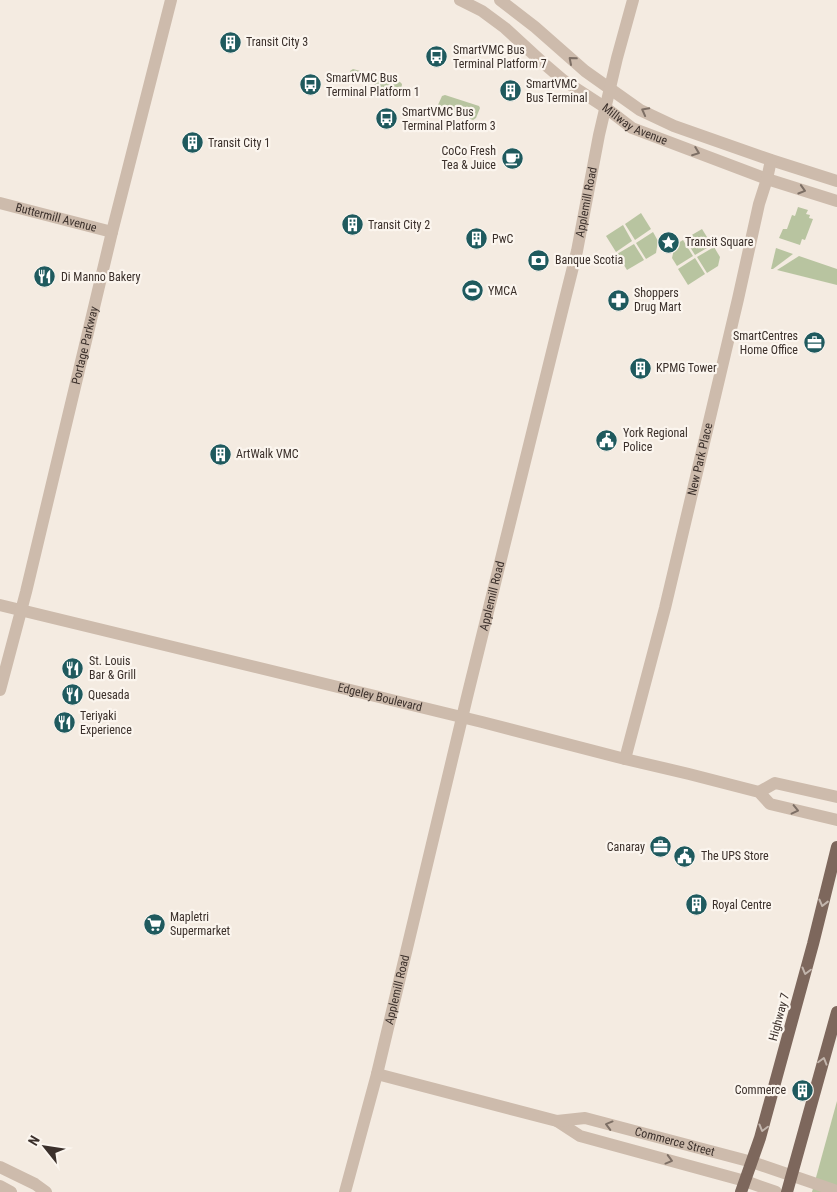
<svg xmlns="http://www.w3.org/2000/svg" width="837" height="1192" font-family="'Roboto Condensed',sans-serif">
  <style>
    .green { fill: #b8c4a0 }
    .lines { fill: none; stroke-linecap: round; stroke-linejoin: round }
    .minor { stroke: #cdbbac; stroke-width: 12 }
    .tertiary { stroke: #cdbbac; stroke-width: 12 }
    .primary { stroke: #7d675c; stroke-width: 12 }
    .oneway { stroke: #7d6f65 }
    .oneway2 { stroke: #c2b5ac }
    .labels { text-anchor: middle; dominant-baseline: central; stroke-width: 4.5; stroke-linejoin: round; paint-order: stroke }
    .poi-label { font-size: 12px; fill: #3b302b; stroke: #fbf5ee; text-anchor: start }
    .street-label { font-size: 12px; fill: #3b302b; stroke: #fbf5ee }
  </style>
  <rect width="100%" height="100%" fill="#f4ebe1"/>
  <g class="green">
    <path d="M353 69 400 82 402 84 401 91 399 93H395L350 74V71Z"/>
    <path d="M445 95 479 106 480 108 476 118 473 120 440 108 438 105 442 96Z"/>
    <path d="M798 207 808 210 806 214 810 215 809 218 813 219 805 240 802 239 800 245 779 238 783 229H787L792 215 795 216Z"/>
    <path d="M641 213 651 229 635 240 625 224Z"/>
    <path d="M623 225 632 241 616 252 606 236Z"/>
    <path d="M702 229 712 245 695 255 685 239Z"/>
    <path d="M653 232 658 241 656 253 646 259 636 243Z"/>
    <path d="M683 240 693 256 677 266 672 258 675 245Z"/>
    <path d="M634 244 644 260 627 270 617 254Z"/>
    <path d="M714 247 720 257 718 266 707 273 697 257Z"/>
    <path d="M776 248 793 254 773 269H771Z"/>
    <path d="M799 256 837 269V285L777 270Z"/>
    <path d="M695 258 705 274 688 285 678 269Z"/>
    <path d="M837 1101V1192H812Z"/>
  </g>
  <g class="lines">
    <g class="minor">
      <path id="s1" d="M460 0 482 11 505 28 542 62 563 80 606 108 632 128 767 179 837 201"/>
      <path d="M500 0 535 27 585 71 640 110 674 126 771 160 837 181"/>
      <path id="s2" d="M0 203 112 232"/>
      <path id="s3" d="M625 759 665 608 738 299 759 204 767 179 771 160"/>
      <path d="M377 1074 557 1121 580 1136 745 1181 776 1192"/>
      <path id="s4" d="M557 1121 585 1118 752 1162 837 1191"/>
      <path d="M0 1167 35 1184 46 1192"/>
      <path d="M0 1186 11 1192"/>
      <path id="s5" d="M345 1192 377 1074 467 697 566 295 577 251 599 135 617 58 633 0"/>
    </g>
    <g class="tertiary">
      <path id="s6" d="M0 605 482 722 625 759 689 774 759 792 770 804 837 820"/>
      <path id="s7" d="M0 690 26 592 112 232 171 0"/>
      <path d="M759 792 775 783 837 797"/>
    </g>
    <g class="primary">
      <path d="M741 1192 760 1138 813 944 837 847"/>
      <path d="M787 1192 837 1012"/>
    </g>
  </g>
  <defs><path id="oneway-chevron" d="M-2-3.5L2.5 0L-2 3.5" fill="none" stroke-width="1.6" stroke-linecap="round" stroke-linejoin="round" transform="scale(1.25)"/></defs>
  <g class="oneway">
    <use href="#oneway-chevron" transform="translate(572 60) rotate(-139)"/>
    <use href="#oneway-chevron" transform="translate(645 111) rotate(-152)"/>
    <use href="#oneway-chevron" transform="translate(696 152) rotate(21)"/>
    <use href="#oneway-chevron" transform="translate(802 190) rotate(17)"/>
    <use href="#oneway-chevron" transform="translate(795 810) rotate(13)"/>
    <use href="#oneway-chevron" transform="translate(609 1125) rotate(-165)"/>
    <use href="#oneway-chevron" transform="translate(669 1160) rotate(15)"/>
  </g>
  <g class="oneway2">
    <use href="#oneway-chevron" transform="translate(823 903) rotate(104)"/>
    <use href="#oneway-chevron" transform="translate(806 971) rotate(105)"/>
    <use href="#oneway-chevron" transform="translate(823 1061) rotate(-74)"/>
    <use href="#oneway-chevron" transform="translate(763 1128) rotate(105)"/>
  </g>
  <defs>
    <symbol id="building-disc" viewBox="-11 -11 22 22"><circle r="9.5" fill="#1f5a5e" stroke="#fbf5ee"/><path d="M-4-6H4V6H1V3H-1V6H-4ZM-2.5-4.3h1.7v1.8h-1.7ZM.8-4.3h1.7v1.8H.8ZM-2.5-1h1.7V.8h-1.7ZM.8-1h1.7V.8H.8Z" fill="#fff"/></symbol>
    <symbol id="bus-disc" viewBox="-11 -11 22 22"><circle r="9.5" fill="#1f5a5e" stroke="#fbf5ee"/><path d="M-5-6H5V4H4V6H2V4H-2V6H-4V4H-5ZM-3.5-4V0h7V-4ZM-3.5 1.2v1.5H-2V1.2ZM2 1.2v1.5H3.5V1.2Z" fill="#fff"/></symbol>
    <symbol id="cafe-disc" viewBox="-11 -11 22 22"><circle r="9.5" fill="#1f5a5e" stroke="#fbf5ee"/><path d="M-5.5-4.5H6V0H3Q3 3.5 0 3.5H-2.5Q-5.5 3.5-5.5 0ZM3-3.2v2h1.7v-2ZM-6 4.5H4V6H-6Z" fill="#fff"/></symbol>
    <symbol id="sight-disc" viewBox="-11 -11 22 22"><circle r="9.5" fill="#1f5a5e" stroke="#fbf5ee"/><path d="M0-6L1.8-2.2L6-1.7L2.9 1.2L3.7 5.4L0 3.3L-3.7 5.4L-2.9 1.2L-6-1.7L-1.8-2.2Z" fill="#fff"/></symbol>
    <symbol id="bank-disc" viewBox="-11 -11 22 22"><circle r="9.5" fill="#1f5a5e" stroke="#fbf5ee"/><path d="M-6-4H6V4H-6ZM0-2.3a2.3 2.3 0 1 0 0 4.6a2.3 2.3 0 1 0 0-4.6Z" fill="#fff"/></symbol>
    <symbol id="restaurant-disc" viewBox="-11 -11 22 22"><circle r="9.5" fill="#1f5a5e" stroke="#fbf5ee"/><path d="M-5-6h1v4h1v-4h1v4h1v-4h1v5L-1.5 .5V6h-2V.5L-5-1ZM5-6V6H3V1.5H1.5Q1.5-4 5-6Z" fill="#fff"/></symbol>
    <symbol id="stadium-disc" viewBox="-11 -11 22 22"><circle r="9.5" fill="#1f5a5e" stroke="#fbf5ee"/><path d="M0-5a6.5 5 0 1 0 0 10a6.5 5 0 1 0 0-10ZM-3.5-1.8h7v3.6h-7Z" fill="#fff"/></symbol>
    <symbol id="pharmacy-disc" viewBox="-11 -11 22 22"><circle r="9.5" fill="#1f5a5e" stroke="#fbf5ee"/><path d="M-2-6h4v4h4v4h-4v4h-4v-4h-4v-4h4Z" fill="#fff"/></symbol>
    <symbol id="office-disc" viewBox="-11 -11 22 22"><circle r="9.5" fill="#1f5a5e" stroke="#fbf5ee"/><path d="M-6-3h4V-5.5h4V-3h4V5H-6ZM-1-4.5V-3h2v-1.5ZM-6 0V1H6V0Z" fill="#fff"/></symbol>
    <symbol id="civic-disc" viewBox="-11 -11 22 22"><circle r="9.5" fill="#1f5a5e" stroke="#fbf5ee"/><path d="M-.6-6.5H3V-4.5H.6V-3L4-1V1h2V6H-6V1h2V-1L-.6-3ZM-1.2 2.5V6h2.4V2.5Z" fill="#fff"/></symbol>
    <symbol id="supermarket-disc" viewBox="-11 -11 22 22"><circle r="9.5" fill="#1f5a5e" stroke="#fbf5ee"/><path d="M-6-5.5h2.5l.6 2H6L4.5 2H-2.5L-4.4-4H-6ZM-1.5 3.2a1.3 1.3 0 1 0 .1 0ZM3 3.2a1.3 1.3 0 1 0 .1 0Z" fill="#fff"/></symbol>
  </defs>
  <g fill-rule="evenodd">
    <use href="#building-disc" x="218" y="30" width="25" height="25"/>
    <use href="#bus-disc" x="424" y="44" width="25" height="25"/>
    <use href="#bus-disc" x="298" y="72" width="25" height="25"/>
    <use href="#building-disc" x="498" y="78" width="25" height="25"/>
    <use href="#bus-disc" x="374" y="106" width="25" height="25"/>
    <use href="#building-disc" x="180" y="130" width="25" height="25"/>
    <use href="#cafe-disc" x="500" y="146" width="25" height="25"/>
    <use href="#building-disc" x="340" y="212" width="25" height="25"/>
    <use href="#building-disc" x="464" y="226" width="25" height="25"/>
    <use href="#sight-disc" x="656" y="230" width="25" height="25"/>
    <use href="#bank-disc" x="526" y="248" width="25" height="25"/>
    <use href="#restaurant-disc" x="32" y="264" width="25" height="25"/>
    <use href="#stadium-disc" x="460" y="278" width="25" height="25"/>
    <use href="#pharmacy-disc" x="606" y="288" width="25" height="25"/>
    <use href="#office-disc" x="802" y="330" width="25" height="25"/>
    <use href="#building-disc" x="628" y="356" width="25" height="25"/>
    <use href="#civic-disc" x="594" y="428" width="25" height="25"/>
    <use href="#building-disc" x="208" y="442" width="25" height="25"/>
    <use href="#restaurant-disc" x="60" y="656" width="25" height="25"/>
    <use href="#restaurant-disc" x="60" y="682" width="25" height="25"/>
    <use href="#restaurant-disc" x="52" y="710" width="25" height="25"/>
    <use href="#office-disc" x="648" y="834" width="25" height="25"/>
    <use href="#civic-disc" x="672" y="844" width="25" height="25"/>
    <use href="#building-disc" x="684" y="892" width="25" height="25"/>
    <use href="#supermarket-disc" x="142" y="912" width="25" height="25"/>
    <use href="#building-disc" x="790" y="1078" width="25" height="25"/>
  </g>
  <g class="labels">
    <g class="poi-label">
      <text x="246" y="42">Transit City 3</text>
      <text x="453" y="50">SmartVMC Bus<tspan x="453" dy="14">Terminal Platform 7</tspan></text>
      <text x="326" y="78">SmartVMC Bus<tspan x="326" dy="14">Terminal Platform 1</tspan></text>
      <text x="526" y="84">SmartVMC<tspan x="526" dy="14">Bus Terminal</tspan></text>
      <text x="402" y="112">SmartVMC Bus<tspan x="402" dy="14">Terminal Platform 3</tspan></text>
      <text x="208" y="143">Transit City 1</text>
      <text x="496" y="151" text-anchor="end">CoCo Fresh<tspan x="496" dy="14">Tea &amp; Juice</tspan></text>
      <text x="368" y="225">Transit City 2</text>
      <text x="492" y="239">PwC</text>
      <text x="685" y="242">Transit Square</text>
      <text x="555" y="260">Banque Scotia</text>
      <text x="61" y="277">Di Manno Bakery</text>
      <text x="488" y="291">YMCA</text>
      <text x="634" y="293">Shoppers<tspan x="634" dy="14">Drug Mart</tspan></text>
      <text x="798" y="336" text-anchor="end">SmartCentres<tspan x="798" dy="14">Home Office</tspan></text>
      <text x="656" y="368">KPMG Tower</text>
      <text x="623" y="433">York Regional<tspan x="623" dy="14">Police</tspan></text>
      <text x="236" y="454">ArtWalk VMC</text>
      <text x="89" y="661">St. Louis<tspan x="89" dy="14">Bar &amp; Grill</tspan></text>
      <text x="88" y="695">Quesada</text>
      <text x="80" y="716">Teriyaki<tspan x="80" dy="14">Experience</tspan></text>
      <text x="645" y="847" text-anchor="end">Canaray</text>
      <text x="701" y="856">The UPS Store</text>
      <text x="712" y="905">Royal Centre</text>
      <text x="170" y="917">Mapletri<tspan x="170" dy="14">Supermarket</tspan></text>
      <text x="786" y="1090" text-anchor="end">Commerce</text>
    </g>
    <g class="street-label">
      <text stroke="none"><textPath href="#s1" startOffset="216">Millway Avenue</textPath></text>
      <text stroke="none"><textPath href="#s5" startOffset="1019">Applemill Road</textPath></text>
      <text stroke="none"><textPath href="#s2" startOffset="58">Buttermill Avenue</textPath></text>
      <text stroke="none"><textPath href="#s7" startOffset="355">Portage Parkway</textPath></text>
      <text stroke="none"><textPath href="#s3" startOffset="309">New Park Place</textPath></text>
      <text stroke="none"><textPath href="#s5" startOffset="614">Applemill Road</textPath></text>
      <text stroke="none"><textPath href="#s6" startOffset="391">Edgeley Boulevard</textPath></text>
      <text stroke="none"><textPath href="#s5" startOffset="209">Applemill Road</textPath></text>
      <text transform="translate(779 1017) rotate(-75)">Highway 7</text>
      <text stroke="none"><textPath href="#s4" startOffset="121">Commerce Street</textPath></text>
    </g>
  </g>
  <g transform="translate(45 1147) rotate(300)" stroke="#fbf5ee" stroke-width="4" paint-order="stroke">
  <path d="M0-4L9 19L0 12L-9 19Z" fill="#3b302b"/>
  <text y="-8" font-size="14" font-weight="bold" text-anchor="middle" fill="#3b302b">N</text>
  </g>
</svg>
